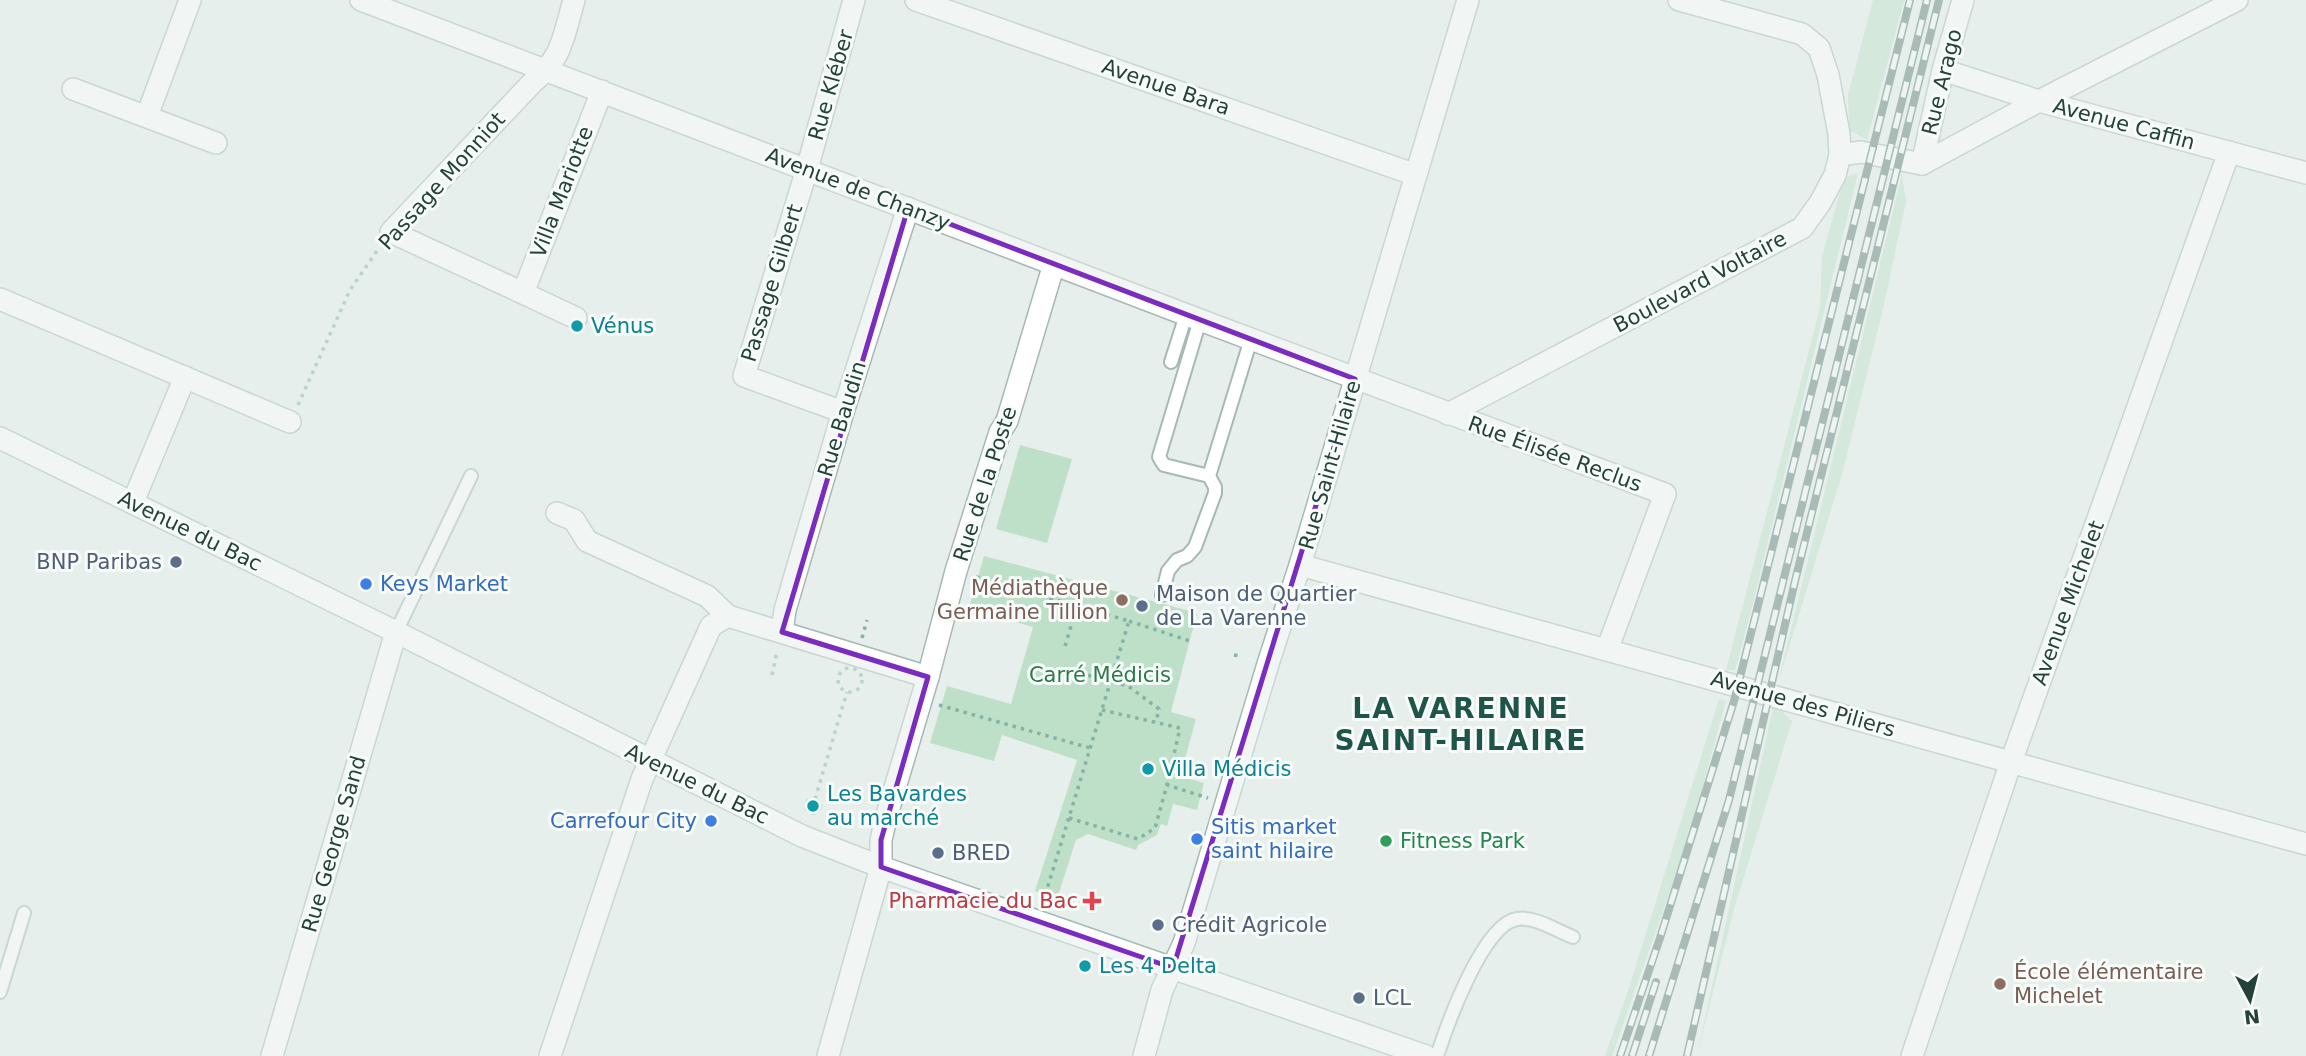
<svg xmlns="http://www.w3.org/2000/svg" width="2306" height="1056" font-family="'DejaVu Sans',sans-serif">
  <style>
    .green { fill: #bfe0c8 }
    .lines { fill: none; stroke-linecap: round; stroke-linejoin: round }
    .lane-casing { stroke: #a8b8b2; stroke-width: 16 }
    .street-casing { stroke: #a8b8b2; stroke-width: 24 }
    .secondary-casing { stroke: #a4bbb3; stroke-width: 24 }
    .path { stroke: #86b3a5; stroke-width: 3.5; stroke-dasharray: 3.5 5; stroke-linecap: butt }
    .lane { stroke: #fff; stroke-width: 12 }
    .street { stroke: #fff; stroke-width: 21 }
    .secondary { stroke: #fff; stroke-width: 21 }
    .rail-casing { stroke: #5f7d75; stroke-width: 8 }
    .rail { stroke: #f7fbf9; stroke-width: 5; stroke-dasharray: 16; stroke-linecap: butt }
    .marked { fill: none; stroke: #7b2cbf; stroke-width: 5; stroke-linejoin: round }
    .culture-dot { fill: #0f9aa8; stroke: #f7fbf9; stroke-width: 2.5 }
    .service-dot { fill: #5c6f8a; stroke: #f7fbf9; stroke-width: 2.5 }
    .shop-dot { fill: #3f7fe0; stroke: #f7fbf9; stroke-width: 2.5 }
    .education-dot { fill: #8d6e63; stroke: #f7fbf9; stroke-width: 2.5 }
    .leisure-dot { fill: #2e9e5b; stroke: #f7fbf9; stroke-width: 2.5 }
    .health-dot { fill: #e0444e; stroke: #f7fbf9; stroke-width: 2.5 }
    .labels { text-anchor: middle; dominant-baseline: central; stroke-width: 6; stroke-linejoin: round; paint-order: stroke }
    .street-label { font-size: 21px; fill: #24423a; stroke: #f7fbf9 }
    .culture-label { font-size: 21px; fill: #0d838f; stroke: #f7fbf9; text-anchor: start }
    .service-label { font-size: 21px; fill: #4e5e75; stroke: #f7fbf9; text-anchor: start }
    .shop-label { font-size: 21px; fill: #366cbe; stroke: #f7fbf9; text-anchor: start }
    .education-label { font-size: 21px; fill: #785e54; stroke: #f7fbf9; text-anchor: end }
    .park-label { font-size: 21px; fill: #2d7a4b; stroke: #f7fbf9 }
    .leisure-label { font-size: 21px; fill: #27864d; stroke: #f7fbf9; text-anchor: start }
    .health-label { font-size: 21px; fill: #be3a42; stroke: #f7fbf9; text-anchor: end }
    .district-label { font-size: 28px; font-weight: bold; letter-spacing: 2px; fill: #1f5548; stroke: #f7fbf9 }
  </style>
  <rect width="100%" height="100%" fill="#e6efeb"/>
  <g class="green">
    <path d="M1873 0H1904L1867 140 1849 130 1848 95Z"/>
    <path d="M1858 173 1751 611 1735 670H1726L1820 308 1822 256 1844 178Z"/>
    <path d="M1902 174 1906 202 1882 313 1842 474 1778 683Z"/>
    <path d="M1020 445 1072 459 1047 543 996 529Z"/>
    <path d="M984 556 1197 613 1171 712 1196 719 1182 770 1186 778 1204 783 1197 810 1173 804 1167 826 1161 824 1157 835 1138 845 1136 850 1088 834 1076 840 1057 899 1035 891 1077 760 1002 735 994 761 930 743 947 686 1011 704 1033 627 969 608Z"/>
    <path d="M1719 699 1726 701 1689 837 1612 1056H1605L1628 991Z"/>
    <path d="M1773 708 1780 709 1792 721 1734 909 1697 1055Z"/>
  </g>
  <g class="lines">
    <defs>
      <g id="lane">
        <path d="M1200 320 1161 450 1159 457 1164 465 1209 476 1251 339"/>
        <path d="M1171 362 1186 315"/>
        <path d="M1162 595 1168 571 1177 560 1187 556 1195 547 1215 493V487L1209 476"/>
        <path d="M396 632 471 476"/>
        <path d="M0 992 24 913"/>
        <path d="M1437 1056C1447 1025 1483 924 1517 919 1535 916 1557 931 1573 937"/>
      </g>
      <g id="street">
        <path d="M361 0 1200 320 1665 494 1607 650"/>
        <path d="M574 0C563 38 563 57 532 83L391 232 523 293 602 91"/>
        <path d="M916 0 1416 175"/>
        <path d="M1943 70 2039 101 2306 173"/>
        <path d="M73 89 216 143"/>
        <path d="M147 116 190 0"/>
        <path d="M1840 155 1861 152 1922 164 2039 101 2237 0"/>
        <path d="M1922 164 1943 70 1963 0"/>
        <path d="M523 293 576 318"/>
        <path d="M0 299 290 422"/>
        <path d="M843 412 744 376 807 169 854 0"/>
        <path d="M1448 414 1802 228 1820 203 1835 175 1840 155 1839 134 1828 75 1819 48 1802 34 1679 0"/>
        <path d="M133 502 185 377"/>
        <path d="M557 513 574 520 587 541 707 596 728 616"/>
        <path d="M1300 565 2306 844"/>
        <path d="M782 632 785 610 843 412 908 208"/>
        <path d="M272 1056 396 632"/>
        <path d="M550 1056 642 779 711 626 728 616 928 677"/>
        <path d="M828 1056 881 867V840L886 818 928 677 956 571 1000 432 1007 421 1054 264"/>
        <path d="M1912 1056 2011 762 2229 152"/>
      </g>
      <g id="secondary">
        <path d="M0 438 396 632 802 836 881 867 1426 1056"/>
        <path d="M1144 1056 1162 990 1184 943 1268 664 1300 565 1468 0"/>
      </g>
    </defs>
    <use href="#lane" class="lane-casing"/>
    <use href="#street" class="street-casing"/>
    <use href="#secondary" class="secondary-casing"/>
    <g class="path">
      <path d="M298 405 350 290 379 248"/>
      <path d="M976 577 1129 621 1044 899"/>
      <path d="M1129 621 1190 641"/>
      <path d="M862 638 867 620"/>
      <path d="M1065 646 1077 606"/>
      <path d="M1234 655 1240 656"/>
      <circle cx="850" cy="680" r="12"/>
      <path d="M1080 673 1128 686 1159 709 1156 722"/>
      <path d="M772 675 777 651"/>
      <path d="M939 705 1090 748"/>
      <path d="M1102 710 1180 728 1167 785"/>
      <circle cx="813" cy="806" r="7"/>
      <path d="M815 799 847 692"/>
      <path d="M1069 818 1138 839 1155 828 1167 785 1208 798"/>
    </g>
    <use href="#lane" class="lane"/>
    <use href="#street" class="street"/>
    <use href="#secondary" class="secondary"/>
    <defs>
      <g id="rail">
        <path d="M1620 1056 1660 938 1734 701 1910 0"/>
        <path d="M1632 1056 1656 982"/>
        <path d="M1649 1056 1729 800 1927 0"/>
        <path d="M1687 1056 1795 581 1939 0"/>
      </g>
    </defs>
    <use href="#rail" class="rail-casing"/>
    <use href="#rail" class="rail"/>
  </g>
  <path d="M0 0H2306V1056H0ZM908 208 1355 379 1173 968 881 867V840L928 677 782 632Z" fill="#e6efeb" fill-opacity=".55" fill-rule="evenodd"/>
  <path class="marked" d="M908 208 1355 379 1173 968 881 867V840L928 677 782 632Z"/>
  <g class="culture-dot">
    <circle cx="577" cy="326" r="7"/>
    <circle cx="1148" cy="769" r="7"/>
    <circle cx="813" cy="806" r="7"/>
    <circle cx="1085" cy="966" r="7"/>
  </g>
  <g class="service-dot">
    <circle cx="176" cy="562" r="7"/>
    <circle cx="1142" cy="606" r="7"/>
    <circle cx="938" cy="853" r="7"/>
    <circle cx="1158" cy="925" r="7"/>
    <circle cx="1359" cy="998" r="7"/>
  </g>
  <g class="shop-dot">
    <circle cx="366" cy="584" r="7"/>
    <circle cx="711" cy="821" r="7"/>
    <circle cx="1197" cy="839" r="7"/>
  </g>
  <g class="education-dot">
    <circle cx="1122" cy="600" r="7"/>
    <circle cx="2000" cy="984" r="7"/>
  </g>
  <circle class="leisure-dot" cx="1386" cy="841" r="7"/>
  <path class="health-dot" d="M1088.5 890.5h7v7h7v7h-7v7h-7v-7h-7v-7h7z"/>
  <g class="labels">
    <g class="street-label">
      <text transform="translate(1942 82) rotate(-76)">Rue Arago</text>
      <text transform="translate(831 85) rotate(-74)">Rue Kléber</text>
      <text transform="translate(1166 87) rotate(19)">Avenue Bara</text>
      <text transform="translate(2124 124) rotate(15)">Avenue Caffin</text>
      <text transform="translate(442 181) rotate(-48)">Passage Monniot</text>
      <text transform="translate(858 189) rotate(21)">Avenue de Chanzy</text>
      <text transform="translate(562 192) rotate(-69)">Villa Mariotte</text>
      <text transform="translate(1700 282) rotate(-28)">Boulevard Voltaire</text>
      <text transform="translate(772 283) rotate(-73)">Passage Gilbert</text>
      <text transform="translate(842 419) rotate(-73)">Rue Baudin</text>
      <text transform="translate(1555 454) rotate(20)">Rue Élisée Reclus</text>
      <text transform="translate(1330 465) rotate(-74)">Rue Saint-Hilaire</text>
      <text transform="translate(985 484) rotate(-72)">Rue de la Poste</text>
      <text transform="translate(190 531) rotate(26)">Avenue du Bac</text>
      <text transform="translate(2068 603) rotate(-70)">Avenue Michelet</text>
      <text transform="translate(1803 704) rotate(16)">Avenue des Piliers</text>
      <text transform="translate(697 784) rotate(26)">Avenue du Bac</text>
      <text transform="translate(334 844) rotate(-74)">Rue George Sand</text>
    </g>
    <g class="culture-label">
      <text x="591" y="326">Vénus</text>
      <text x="1162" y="769">Villa Médicis</text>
      <text x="827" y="794">Les Bavardes<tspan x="827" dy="24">au marché</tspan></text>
      <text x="1099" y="966">Les 4 Delta</text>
    </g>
    <g class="service-label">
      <text x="162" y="562" text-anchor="end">BNP Paribas</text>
      <text x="1156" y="594">Maison de Quartier<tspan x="1156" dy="24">de La Varenne</tspan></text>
      <text x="952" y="853">BRED</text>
      <text x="1172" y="925">Crédit Agricole</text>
      <text x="1373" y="998">LCL</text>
    </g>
    <g class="shop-label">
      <text x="380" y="584">Keys Market</text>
      <text x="697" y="821" text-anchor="end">Carrefour City</text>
      <text x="1211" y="827">Sitis market<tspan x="1211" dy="24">saint hilaire</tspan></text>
    </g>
    <g class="education-label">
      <text x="1108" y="588">Médiathèque<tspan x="1108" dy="24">Germaine Tillion</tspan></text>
      <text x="2014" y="972" text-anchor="start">École élémentaire<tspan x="2014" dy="24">Michelet</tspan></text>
    </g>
    <g class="park-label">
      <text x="1100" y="675">Carré Médicis</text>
    </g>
    <g class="leisure-label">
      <text x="1400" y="841">Fitness Park</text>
    </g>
    <g class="health-label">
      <text x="1078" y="901">Pharmacie du Bac</text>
    </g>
    <g class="district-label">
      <text x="1461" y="708">LA VARENNE<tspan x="1461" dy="32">SAINT-HILAIRE</tspan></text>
    </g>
  </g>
  <g transform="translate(2250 1000) rotate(173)" stroke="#f7fbf9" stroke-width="5" paint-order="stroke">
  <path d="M0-5L12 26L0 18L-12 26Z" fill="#24423a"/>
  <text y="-10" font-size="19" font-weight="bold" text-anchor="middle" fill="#24423a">N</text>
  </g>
</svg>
